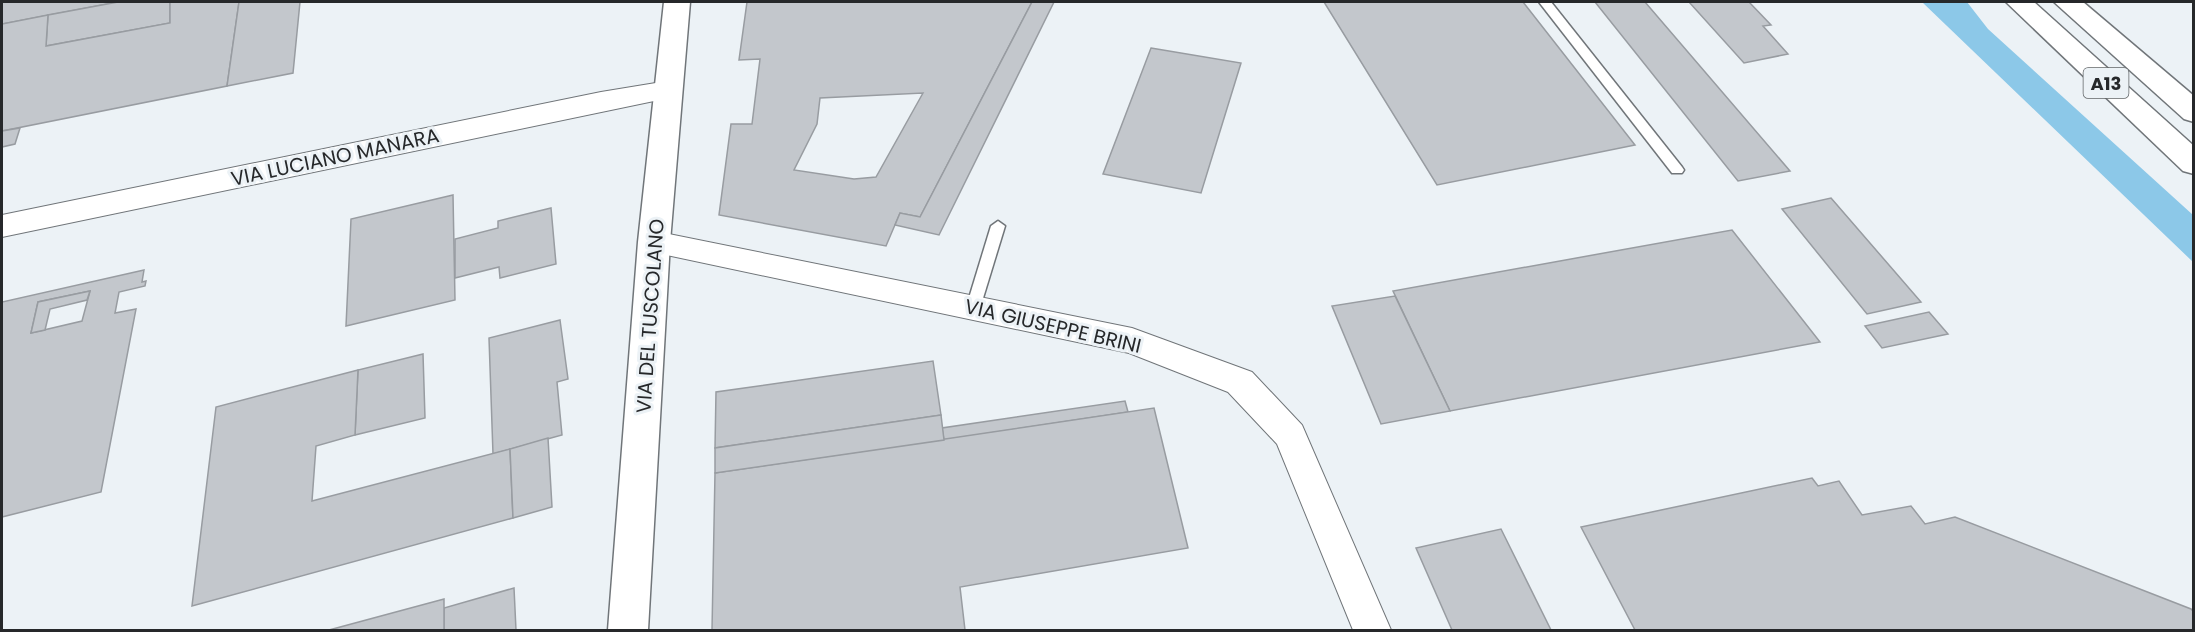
<svg xmlns="http://www.w3.org/2000/svg" width="2195" height="632" font-family="Poppins,sans-serif">
  <style>
    .green { fill: #8cc8e8 }
    .building { fill: #c3c7cc; stroke: #989ca1; stroke-width: 1.5; fill-rule: evenodd }
    .lines { fill: none; stroke-linecap: round; stroke-linejoin: round }
    .service-casing { stroke: #707579; stroke-width: 3 }
    .minor-casing { stroke: #707579; stroke-width: 2 }
    .tertiary-casing { stroke: #707579; stroke-width: 3 }
    .motorway-casing { stroke: #707579; stroke-width: 3 }
    .service { fill: #fff; fill-rule: evenodd }
    .minor { fill: #fff; fill-rule: evenodd }
    .tertiary { fill: #fff; fill-rule: evenodd }
    .motorway { fill: #fff; fill-rule: evenodd }
    .labels { text-anchor: middle; dominant-baseline: central; stroke-width: 6; stroke-linejoin: round; paint-order: stroke }
    .shield { fill: #ecf2f6; stroke: #616567; stroke-width: 1.5 }
    .shield-label { font-size: 18px; font-weight: bold; fill: #26282a }
    .street-label { font-size: 20px; fill: #26282a; stroke: #ecf2f6 }
  </style>
  <rect width="100%" height="100%" fill="#ecf2f6"/>
  <path class="green" d="M1922 2H1967L1988 29 2193 215V262Z"/>
  <g class="building">
    <path d="M2 2H118L2 24Z"/>
    <path d="M118 2H170V23L46 46 48 15Z"/>
    <path d="M170 2H239L227 86 2 131V24L48 15 46 46 170 23Z"/>
    <path d="M239 2H300L293 73 227 86Z"/>
    <path d="M747 2H1032L920 217 900 213 886 246 719 215 731 124H752L760 59 739 60ZM923 93 876 177 854 179 794 170 817 124 820 98Z"/>
    <path d="M1032 2H1054L939 235 895 225 900 213 920 217Z"/>
    <path d="M1324 2H1523L1635 145 1437 185Z"/>
    <path d="M1595 2H1645L1790 171 1738 181Z"/>
    <path d="M1689 2H1749L1771 25 1763 26 1788 54 1744 63Z"/>
    <path d="M1151 48 1241 63 1201 193 1103 174Z"/>
    <path d="M20 128 15 144 2 147V131Z"/>
    <path d="M453 195 455 300 346 326 351 219Z"/>
    <path d="M1831 198 1921 302 1867 314 1782 209Z"/>
    <path d="M551 208 556 264 500 278 499 267 455 278V239L498 228V221Z"/>
    <path d="M1732 230 1820 342 1450 411 1393 291Z"/>
    <path d="M144 270 142 282 146 281 145 286 119 292 115 313 136 309 101 492 2 517V302ZM90 291 82 321 31 333 38 302Z"/>
    <path d="M90 291 87 300 50 309 45 330 31 333 38 302Z"/>
    <path d="M1395 296 1450 411 1381 424 1332 306Z"/>
    <path d="M1929 312 1948 334 1882 348 1865 326Z"/>
    <path d="M560 320 568 379 557 382 562 435 493 454 489 338Z"/>
    <path d="M423 354 425 418 355 435 358 370Z"/>
    <path d="M933 361 941 415 715 448 716 392Z"/>
    <path d="M358 370 355 435 316 446 312 501 510 449 513 518 192 606 216 407Z"/>
    <path d="M1125 401 1128 412 944 440 942 428Z"/>
    <path d="M1154 408 1188 548 960 587 965 630H712L715 473Z"/>
    <path d="M941 415 944 440 715 473V448Z"/>
    <path d="M548 438 552 507 513 518 510 449Z"/>
    <path d="M1812 478 1818 486 1839 481 1862 515 1911 506 1925 524 1955 517 2191 609 2194 612V630H1635L1581 527Z"/>
    <path d="M1501 529 1551 630H1452L1416 548Z"/>
    <path d="M514 588 516 630H444V608Z"/>
    <path d="M444 599V630H329Z"/>
  </g>
  <g class="lines">
    <defs>
      <g id="service">
        <path d="M1539 2H1551L1682 167 1684 170 1682 173H1672Z"/>
        <path d="M998 221 1005 226 980 308 978 312H968L966 308 991 226Z"/>
      </g>
      <g id="minor">
        <path d="M668 81 678 84 681 90 678 96 2 237V215L601 92Z"/>
        <path d="M654 231 1132 328 1252 372 1302 425 1391 630H1353L1277 444 1228 392 1129 353 643 250 639 242 643 234Z"/>
      </g>
      <path id="tertiary" d="M664 2H690L670 242 648 630H608L638 242Z"/>
      <g id="motorway">
        <path d="M2006 2H2034L2194 146V174L2183 171Z"/>
        <path d="M2054 2H2083L2194 96V122L2184 119Z"/>
      </g>
    </defs>
    <use href="#service" class="service-casing"/>
    <use href="#minor" class="minor-casing"/>
    <use href="#tertiary" class="tertiary-casing"/>
    <use href="#motorway" class="motorway-casing"/>
    <use href="#service" class="service"/>
    <use href="#minor" class="minor"/>
    <use href="#tertiary" class="tertiary"/>
    <use href="#motorway" class="motorway"/>
  </g>
  <g class="labels">
    <rect class="shield" x="2083.5" y="68" width="45" height="30" rx="4.5"/>
    <g class="shield-label">
      <text x="2106" y="83">A13</text>
    </g>
    <g class="street-label">
      <text transform="translate(335 157) rotate(-12)">VIA LUCIANO MANARA</text>
      <text transform="translate(650 316) rotate(-86)">VIA DEL TUSCOLANO</text>
      <text transform="translate(1053 326) rotate(13)">VIA GIUSEPPE BRINI</text>
    </g>
  </g>
  <rect width="2195" height="632" fill="none" stroke="#26282a" stroke-width="6"/>
</svg>
